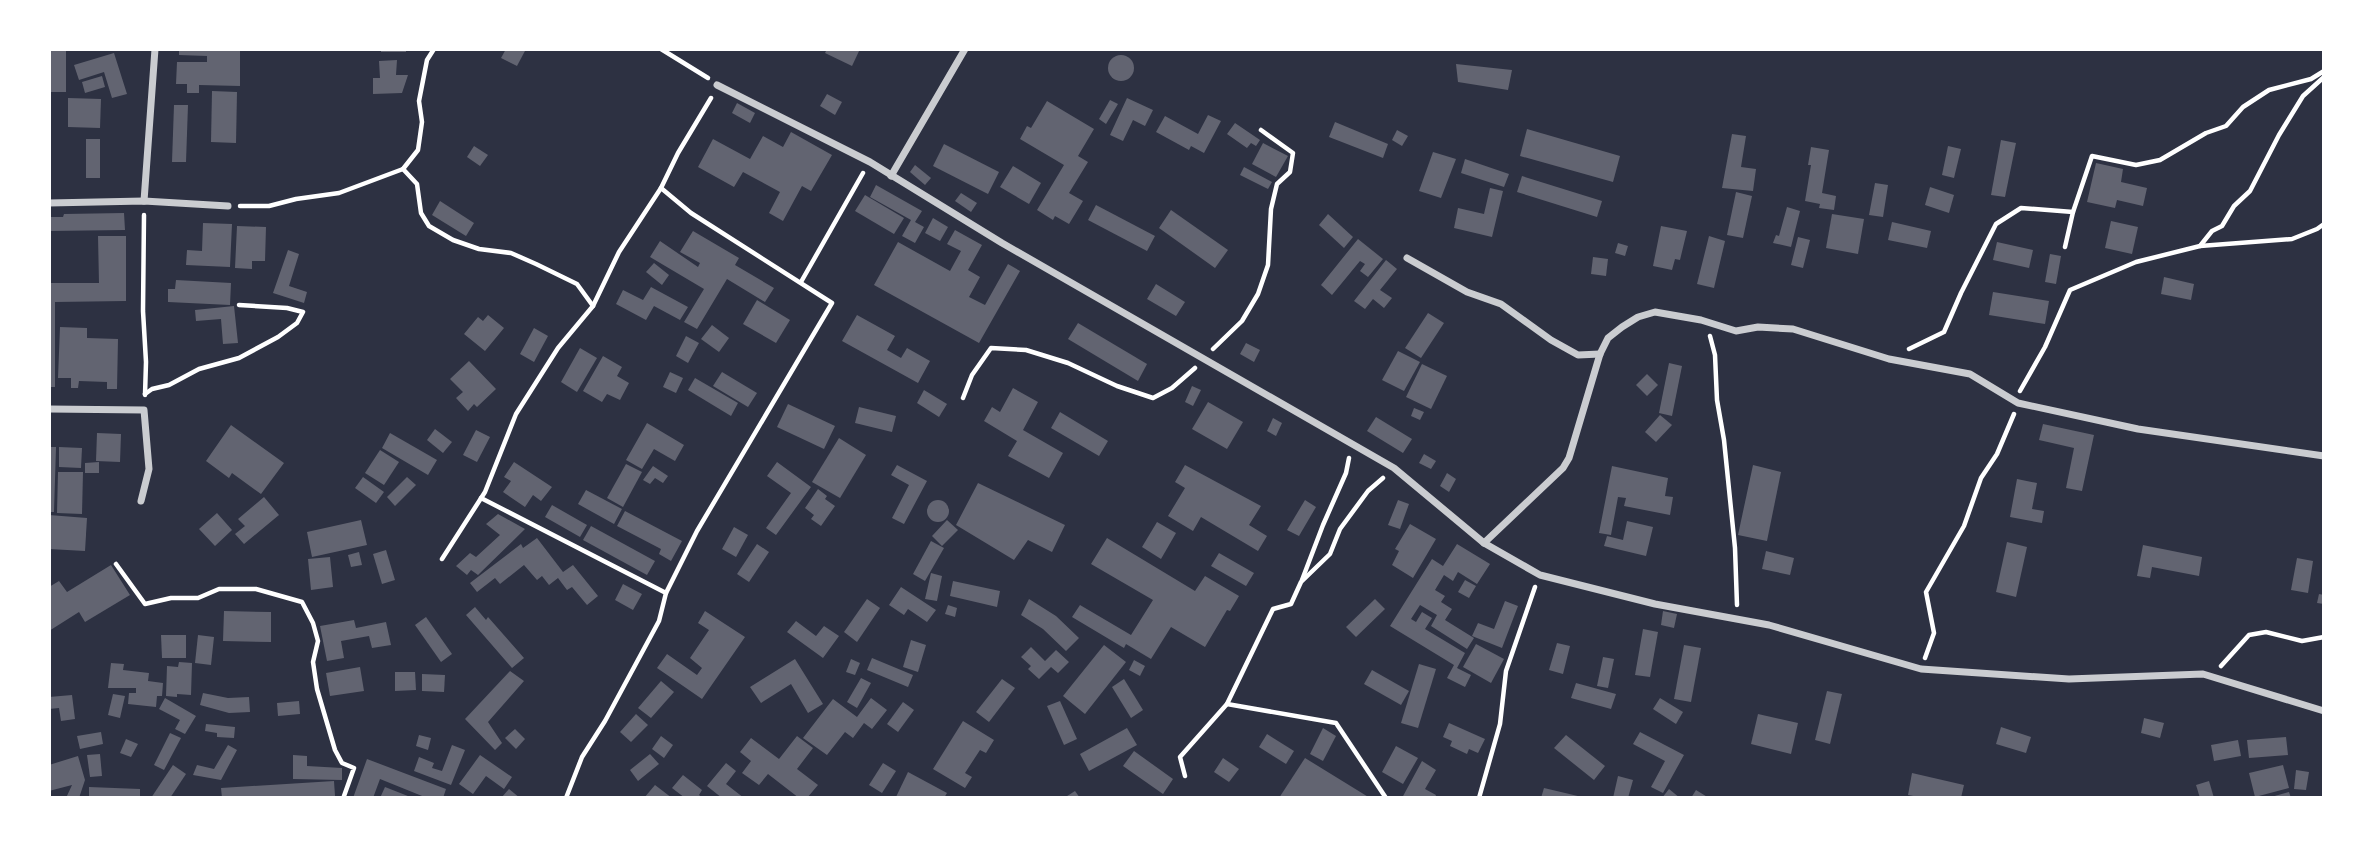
<svg xmlns="http://www.w3.org/2000/svg" width="2373" height="847" font-family="Barlow,sans-serif">
  <style>
    .building { fill: #626471 }
    .lines { fill: none; stroke-linecap: round; stroke-linejoin: round }
    .path { stroke: #fff; stroke-width: 4.5 }
    .minor { stroke: #caccd0; stroke-width: 7 }
  </style>
  <rect width="100%" height="100%" fill="#2d3142"/>
  <g class="building">
    <path d="M51 49H66V92H49Z"/>
    <path d="M179 49H240V86L199 85V93H187V84H176L177 62H207V56L179 55Z"/>
    <rect x="381" y="49" width="25" height="3"/>
    <path d="M506 49H526L517 66 501 58Z"/>
    <path d="M827 49H860L852 66 825 53Z"/>
    <path d="M114 53 127 94 112 98 104 72 79 80 74 65Z"/>
    <circle cx="1121" cy="68" r="13"/>
    <path d="M397 60 396 75H408L402 93 373 94V78H380L379 61Z"/>
    <path d="M1456 64 1512 70 1508 90 1458 82Z"/>
    <path d="M102 76 105 87 85 93 82 82Z"/>
    <path d="M212 91 237 92 236 143 211 142Z"/>
    <path d="M827 94 842 102 835 115 820 106Z"/>
    <path d="M68 98 101 99 100 128 68 127Z"/>
    <path d="M1127 98 1153 110 1145 126 1133 120 1123 141 1110 135Z"/>
    <path d="M1110 100 1118 104 1106 124 1099 119Z"/>
    <path d="M1047 101 1094 129 1078 156 1088 162 1069 193 1083 201 1069 224 1055 216 1053 220 1037 210 1064 165 1020 139 1027 126 1031 128Z"/>
    <path d="M737 103 755 113 750 123 732 113Z"/>
    <path d="M174 105H188L186 162H172Z"/>
    <path d="M1208 115 1221 121 1204 153 1191 146 1189 150 1156 132 1165 116 1198 134Z"/>
    <path d="M1335 122 1388 144 1383 158 1329 137Z"/>
    <path d="M1235 123 1260 140 1256 146 1251 143 1247 148 1227 134Z"/>
    <path d="M1527 129 1620 156 1613 182 1520 156Z"/>
    <path d="M1397 130 1408 136 1402 146 1392 140Z"/>
    <path d="M791 132 832 155 811 191 802 186 783 221 769 213 780 192 743 172 734 187 698 167 713 139 750 159 763 136 783 147Z"/>
    <path d="M1732 134 1746 136 1741 167 1756 169 1753 191 1722 188Z"/>
    <rect x="86" y="139" width="14" height="39"/>
    <path d="M2001 140 2016 143 2005 197 1991 195Z"/>
    <path d="M1263 143 1288 156 1276 177 1252 164Z"/>
    <path d="M944 144 999 172 988 194 933 166Z"/>
    <path d="M474 146 488 155 480 166 467 157Z"/>
    <path d="M1948 146 1961 149 1954 178 1942 175Z"/>
    <path d="M1811 147 1829 150 1822 193 1836 196 1834 210 1819 208 1820 204 1805 201 1811 165H1808Z"/>
    <path d="M1433 152 1456 159 1441 198 1419 191Z"/>
    <path d="M1465 159 1509 174 1504 187 1461 173Z"/>
    <path d="M2096 163 2123 169 2121 182 2147 188 2143 206 2117 200 2115 208 2087 202Z"/>
    <path d="M915 165 931 178 925 185 910 172Z"/>
    <path d="M1013 166 1041 183 1029 204 1000 187Z"/>
    <path d="M1244 167 1272 182 1268 189 1240 175Z"/>
    <path d="M1522 176 1602 201 1597 217 1517 192Z"/>
    <path d="M1875 183 1888 185 1883 217 1869 215Z"/>
    <path d="M876 185 922 211 915 222 924 227 915 243 902 236 911 220 870 197Z"/>
    <path d="M1930 187 1954 195 1949 213 1925 205Z"/>
    <path d="M1490 188 1503 191 1492 237 1454 228 1458 208 1484 214Z"/>
    <path d="M1736 192 1752 196 1743 238 1727 235Z"/>
    <path d="M961 193 977 203 971 212 955 201Z"/>
    <path d="M865 195 904 218 894 234 855 211Z"/>
    <path d="M440 201 474 223 466 236 432 215Z"/>
    <path d="M1096 205 1155 236 1147 251 1088 220Z"/>
    <path d="M1787 207 1800 211 1791 247 1773 243 1776 235 1779 236Z"/>
    <path d="M1171 210 1228 250 1215 268 1159 228Z"/>
    <path d="M124 213 125 230 49 231V217H63L64 214Z"/>
    <path d="M1328 214 1353 237 1344 248 1319 225Z"/>
    <path d="M1832 214 1864 219 1858 254 1826 248Z"/>
    <path d="M933 218 948 227 940 241 925 233Z"/>
    <path d="M2111 221 2138 227 2132 254 2105 248Z"/>
    <path d="M1892 222 1931 231 1927 248 1888 240Z"/>
    <path d="M203 223 232 224 230 267 186 265 187 250 202 251Z"/>
    <path d="M237 226 266 227 265 261H252V269L235 268Z"/>
    <path d="M1661 226 1687 231 1680 260 1675 259 1672 270 1653 266Z"/>
    <path d="M955 230 982 245 968 270 980 277 969 297 985 305 1008 264 1020 271 979 343 874 285 898 242 950 271 961 251 947 244Z"/>
    <path d="M693 231 739 258 735 265 774 288 765 302 727 279 697 329 684 322 704 289 650 257 660 241 698 267 700 263 680 252Z"/>
    <path d="M98 236H126V301L55 302V387H49V283H99Z"/>
    <path d="M1709 236 1725 241 1714 288 1697 284Z"/>
    <path d="M1798 237 1810 240 1803 268 1791 265Z"/>
    <path d="M1358 239 1383 259 1368 277 1360 271 1365 264 1360 261 1332 295 1321 285Z"/>
    <path d="M1997 242 2033 250 2029 268 1993 260Z"/>
    <path d="M1618 243 1628 246 1625 256 1615 253Z"/>
    <path d="M288 250 299 254 289 286 307 292 304 303 273 293Z"/>
    <path d="M2050 254 2061 256 2056 284 2045 282Z"/>
    <path d="M1593 257 1608 259 1606 276 1591 274Z"/>
    <path d="M1386 260 1397 269 1380 290 1392 298 1384 308 1373 299 1365 309 1354 301Z"/>
    <path d="M654 263 669 275 662 285 646 272Z"/>
    <path d="M2164 277 2194 284 2191 300 2161 294Z"/>
    <path d="M176 280 231 283 230 305 168 302V289H175Z"/>
    <path d="M1156 284 1185 302 1176 316 1147 299Z"/>
    <path d="M651 287 688 307 680 320 654 306 646 320 616 304 623 290 643 300Z"/>
    <path d="M1993 292 2049 301 2045 324 1989 315Z"/>
    <path d="M757 300 790 320 776 343 743 324Z"/>
    <path d="M234 306 238 343 223 344 221 319 196 321 195 310Z"/>
    <path d="M1428 313 1444 323 1421 358 1405 348Z"/>
    <path d="M488 315 504 328 485 351 464 334 478 317 483 321Z"/>
    <path d="M857 315 895 336 887 350 901 358 907 348 930 361 918 383 842 341Z"/>
    <path d="M1078 323 1147 364 1138 381 1068 339Z"/>
    <path d="M712 325 729 338 719 352 701 339Z"/>
    <path d="M60 327 87 328V338L118 339 117 389H107V382L79 381 78 388H71V378H58Z"/>
    <path d="M534 328 548 336 534 362 520 354Z"/>
    <path d="M686 336 699 343 688 363 676 356Z"/>
    <path d="M1246 343 1260 350 1254 362 1240 354Z"/>
    <path d="M580 348 597 358 577 392 561 382Z"/>
    <path d="M1398 351 1420 362 1404 391 1382 380Z"/>
    <path d="M603 356 622 367 617 376 629 383 620 400 607 394 602 402 583 391Z"/>
    <path d="M469 361 496 389 477 407 474 404 468 411 456 398 463 392 450 379Z"/>
    <path d="M1669 363 1682 366 1672 416 1659 413Z"/>
    <path d="M1422 364 1447 376 1431 409 1406 397Z"/>
    <path d="M670 372 683 378 676 393 663 387Z"/>
    <path d="M722 372 757 393 748 407 713 386Z"/>
    <path d="M1647 374 1658 385 1647 396 1636 385Z"/>
    <path d="M695 378 738 403 731 416 688 390Z"/>
    <path d="M1192 386 1201 390 1193 406 1185 402Z"/>
    <path d="M1013 388 1038 402 1023 430 1063 453 1049 478 1008 456 1017 441 984 421 992 407 1000 412Z"/>
    <path d="M924 390 947 404 939 417 917 403Z"/>
    <path d="M1208 402 1243 422 1227 449 1192 429Z"/>
    <path d="M788 404 835 426 824 449 777 427Z"/>
    <path d="M859 407 896 416 892 432 855 423Z"/>
    <path d="M1414 408 1424 412 1420 420 1411 416Z"/>
    <path d="M1060 412 1108 441 1099 456 1051 428Z"/>
    <path d="M1660 415 1672 425 1656 442 1645 432Z"/>
    <path d="M1376 417 1412 439 1403 453 1367 431Z"/>
    <path d="M1273 418 1282 423 1276 436 1267 431Z"/>
    <path d="M647 423 684 445 675 461 654 449 642 469 626 460Z"/>
    <path d="M2043 424 2094 435 2082 491 2066 488 2074 448 2039 440Z"/>
    <path d="M231 425 284 463 261 494 232 473 229 478 206 461Z"/>
    <path d="M435 429 452 442 443 453 427 440Z"/>
    <path d="M476 430 490 437 477 462 463 455Z"/>
    <path d="M97 433 121 434 120 462 96 461Z"/>
    <path d="M390 433 437 460 428 475 382 448Z"/>
    <path d="M839 438 866 455 840 498 812 482Z"/>
    <path d="M49 447H56L54 512H49Z"/>
    <path d="M59 447 82 448 81 468 59 467Z"/>
    <path d="M380 450 399 462 384 485 365 473Z"/>
    <path d="M1424 454 1436 461 1431 469 1419 463Z"/>
    <path d="M99 462V473H85V463Z"/>
    <path d="M514 462 552 487 541 501 533 495 525 507 503 492 511 481 504 477Z"/>
    <path d="M777 462 811 487 776 535 766 528 791 493 767 476Z"/>
    <path d="M626 464 642 472 623 507 607 498Z"/>
    <path d="M897 465 927 481 904 524 892 518 909 485 891 475Z"/>
    <path d="M1185 465 1261 506 1249 525 1267 536 1258 551 1201 517 1193 531 1168 516 1185 488 1175 482Z"/>
    <path d="M1753 465 1781 472 1767 541 1738 535Z"/>
    <path d="M653 466 668 476 663 483 655 478 650 484 643 480Z"/>
    <path d="M1612 466 1668 478 1665 496 1673 497 1670 515 1624 506 1626 498 1618 497 1611 535 1599 533Z"/>
    <path d="M58 472H83L82 514 57 513Z"/>
    <path d="M1447 473 1456 479 1449 492 1440 486Z"/>
    <path d="M363 477 384 492 376 503 355 488Z"/>
    <path d="M407 477 416 485 395 506 387 497Z"/>
    <path d="M2017 479 2037 483 2032 509 2044 511 2042 523 2010 517Z"/>
    <path d="M978 483 1065 525 1052 552 1028 540 1014 560 956 525Z"/>
    <path d="M818 489 827 496 825 499 835 506 821 526 811 519 814 515 805 508Z"/>
    <path d="M586 490 622 509 614 524 578 504Z"/>
    <path d="M264 497 279 515 244 544 235 534 245 526 238 519Z"/>
    <path d="M1305 500 1316 507 1299 536 1287 530Z"/>
    <path d="M1398 500 1409 504 1400 529 1388 525Z"/>
    <circle cx="938" cy="511" r="11"/>
    <path d="M552 505 587 525 580 537 545 517Z"/>
    <path d="M625 511 682 541 671 561 659 554 661 549 617 526Z"/>
    <path d="M217 513 232 530 215 546 199 529Z"/>
    <path d="M498 514 525 529 478 575 471 570 467 575 456 566 470 553 476 557 500 535 486 524Z"/>
    <path d="M49 515 87 518 85 551 49 549Z"/>
    <path d="M361 520 367 545 312 557 307 532Z"/>
    <path d="M947 520 958 530 942 546 932 536Z"/>
    <path d="M1627 521 1653 527 1646 556 1604 546 1607 536 1623 540Z"/>
    <path d="M1157 522 1176 533 1161 559 1142 547Z"/>
    <path d="M1410 524 1436 539 1413 578 1392 565 1399 551 1395 549Z"/>
    <path d="M591 526 655 561 647 575 583 540Z"/>
    <path d="M734 527 748 535 736 557 722 549Z"/>
    <path d="M537 538 563 572 573 565 598 596 587 605 572 587 567 590 558 578 549 585 542 576 537 580 524 565 500 584 495 578 477 592 470 583 521 544 523 548Z"/>
    <path d="M1107 538 1195 591 1205 576 1239 596 1230 611 1227 610 1205 647 1171 627 1151 659 1126 644 1124 648 1072 617 1080 605 1131 635 1153 600 1091 564Z"/>
    <path d="M931 541 944 548 925 581 913 574Z"/>
    <path d="M2007 542 2027 547 2016 597 1996 592Z"/>
    <path d="M757 544 769 552 749 582 737 574Z"/>
    <path d="M1457 544 1490 564 1477 584 1458 572 1453 581 1444 575 1435 590 1445 596 1441 602 1452 609 1445 620 1474 638 1467 649 1431 626 1437 615 1420 605 1411 619 1416 622 1422 612 1432 618 1425 629 1465 653 1457 668 1471 675 1465 687 1447 678 1454 665 1390 626 1432 559 1443 566Z"/>
    <path d="M2143 545 2202 557 2199 576 2152 567 2150 578 2137 576Z"/>
    <path d="M386 550 395 580 382 584 373 554Z"/>
    <path d="M1766 551 1794 558 1790 575 1762 569Z"/>
    <path d="M359 552 362 565 351 567 348 555Z"/>
    <path d="M1219 553 1254 573 1246 586 1211 566Z"/>
    <path d="M330 557 333 587 311 590 308 559Z"/>
    <path d="M2297 558 2313 561 2308 593 2291 590Z"/>
    <path d="M111 565 130 595 85 622 79 612 49 631V587L59 581 67 592Z"/>
    <path d="M931 573 942 576 937 601 925 599Z"/>
    <path d="M1465 580 1476 586 1469 598 1458 592Z"/>
    <path d="M953 581 1000 591 997 607 950 596Z"/>
    <path d="M623 584 642 594 633 610 615 600Z"/>
    <path d="M901 587 936 610 927 622 908 609 904 615 889 605Z"/>
    <path d="M2319 594 2324 595V604L2317 603Z"/>
    <path d="M867 599 880 608 857 642 844 632Z"/>
    <path d="M1029 599 1056 616 1079 638 1066 651 1043 629 1021 615Z"/>
    <path d="M1375 599 1385 609 1356 637 1346 627Z"/>
    <path d="M1505 601 1518 606 1502 648 1472 636 1478 623 1494 629Z"/>
    <path d="M948 605 957 608 955 617 945 614Z"/>
    <path d="M475 607 486 620 488 617 524 658 512 668 466 615Z"/>
    <path d="M224 611 271 612V642L223 641Z"/>
    <path d="M705 611 745 637 702 699 657 668 667 654 697 675 702 668 690 658 709 630 698 623Z"/>
    <path d="M1663 611 1677 614 1674 628 1661 625Z"/>
    <path d="M426 617 452 654 441 662 415 625Z"/>
    <path d="M354 620 356 628 386 622 391 645 372 648 369 636 341 641 344 658 327 661 320 626Z"/>
    <path d="M796 621 816 636 824 626 839 636 823 658 787 632Z"/>
    <path d="M1643 629 1658 632 1650 677 1635 675Z"/>
    <path d="M161 635H186V658H162Z"/>
    <path d="M198 635 214 637 211 665 195 663Z"/>
    <path d="M911 640 926 645 918 672 903 667Z"/>
    <path d="M1557 643 1570 646 1563 674 1549 670Z"/>
    <path d="M1476 644 1504 659 1491 683 1463 667Z"/>
    <path d="M1104 645 1126 662 1085 714 1063 696Z"/>
    <path d="M1684 645 1701 648 1691 702 1674 699Z"/>
    <path d="M1031 647 1045 661 1056 650 1069 662 1058 673 1051 667 1039 679 1028 669 1031 666 1021 657Z"/>
    <path d="M1603 657 1614 659 1608 688 1597 686Z"/>
    <path d="M872 658 913 675 908 687 867 670Z"/>
    <path d="M795 659 823 704 808 713 791 684 761 703 750 687Z"/>
    <path d="M851 659 860 663 855 675 846 672Z"/>
    <path d="M1134 660 1145 666 1140 676 1129 670Z"/>
    <path d="M179 662 192 663 191 695 177 694V697L166 696 167 666 178 667Z"/>
    <path d="M111 663 124 664 123 670 149 673 148 681 163 683 162 696H157L156 707 128 704 129 693H136V688H108Z"/>
    <path d="M1419 664 1436 669 1418 728 1401 723Z"/>
    <path d="M360 667 364 691 330 696 326 673Z"/>
    <path d="M1372 670 1409 691 1401 705 1364 684Z"/>
    <path d="M510 671 524 681 488 722 502 743 495 750 465 719Z"/>
    <path d="M395 672H415L416 690 395 691Z"/>
    <path d="M422 674 445 675 444 692 422 691Z"/>
    <path d="M861 678 871 683 857 708 847 702Z"/>
    <path d="M1002 679 1015 688 989 722 976 712Z"/>
    <path d="M1124 679 1143 710 1131 718 1112 687Z"/>
    <path d="M661 681 674 692 651 718 638 708Z"/>
    <path d="M1576 683 1616 694 1611 709 1571 698Z"/>
    <path d="M1827 691 1842 694 1830 744 1815 740Z"/>
    <path d="M203 693 228 698 249 697 250 712 229 713 200 705Z"/>
    <path d="M113 694 125 696 120 718 108 715Z"/>
    <path d="M72 695 75 719 61 721 59 708 49 709V697Z"/>
    <path d="M165 698 196 716 185 734 175 729 180 720 159 709Z"/>
    <path d="M871 698 887 710 872 729 864 723 853 738 845 732 827 755 803 738 833 699 857 717Z"/>
    <path d="M1660 698 1683 712 1676 724 1653 709Z"/>
    <path d="M299 701 300 714 278 716 277 703Z"/>
    <path d="M1060 701 1077 739 1064 745 1047 706Z"/>
    <path d="M903 702 914 710 898 732 887 724Z"/>
    <path d="M636 714 648 725 631 742 620 732Z"/>
    <path d="M1758 714 1798 723 1791 754 1751 744Z"/>
    <path d="M2144 718 2164 723 2160 738 2141 733Z"/>
    <path d="M963 721 994 740 986 753 980 750 965 773 972 777 965 788 933 769Z"/>
    <path d="M1449 723 1485 739 1478 753 1469 749 1467 754 1450 746 1452 741 1443 737Z"/>
    <path d="M206 724 235 727 234 738 217 737V733L205 731Z"/>
    <path d="M2001 727 2031 737 2026 753 1996 744Z"/>
    <path d="M1127 728 1137 745 1089 771 1080 754Z"/>
    <path d="M1323 728 1336 736 1323 761 1310 754Z"/>
    <path d="M515 729 525 739 516 749 505 738Z"/>
    <path d="M101 732 103 744 80 749 77 736Z"/>
    <path d="M1640 732 1684 755 1663 793 1651 787 1665 761 1633 744Z"/>
    <path d="M170 733 181 738 164 770 154 765Z"/>
    <path d="M1267 734 1294 751 1286 764 1259 747Z"/>
    <path d="M419 735 431 738 428 750 416 746Z"/>
    <path d="M1566 735 1605 766 1594 780 1554 748Z"/>
    <path d="M661 736 673 745 664 758 652 749Z"/>
    <path d="M797 736 813 748 797 769 818 785 807 798H799L768 774 759 785 742 773 751 761 740 752 751 738 779 759Z"/>
    <path d="M2286 737 2288 755 2249 758 2247 740Z"/>
    <path d="M126 739 138 744 131 757 120 753Z"/>
    <path d="M2238 740 2241 756 2214 761 2211 745Z"/>
    <path d="M228 745 237 750 221 780 193 775 197 765 214 769Z"/>
    <path d="M452 745 465 750 451 785 414 771 419 757 434 763 432 768 442 771Z"/>
    <path d="M1396 746 1418 758 1403 784 1382 772Z"/>
    <path d="M1134 751 1173 779 1163 794 1123 766Z"/>
    <path d="M100 754 102 776 90 777 87 755Z"/>
    <path d="M650 754 659 764 638 781 630 770Z"/>
    <path d="M293 755 307 756V766L342 768V780L293 779Z"/>
    <path d="M480 755 512 777 504 789 486 776 473 794 459 784Z"/>
    <path d="M78 756 85 780 79 798H66L72 785 49 791V765Z"/>
    <path d="M1223 758 1239 769 1229 782 1214 772Z"/>
    <path d="M1305 758 1370 798H1279Z"/>
    <path d="M367 759 446 789 443 798H427L380 779 373 798H353Z"/>
    <path d="M1422 761 1436 770 1425 789 1436 795 1435 798H1402Z"/>
    <path d="M726 763 736 771 726 784 744 798H722L707 786Z"/>
    <path d="M883 763 896 771 882 793 869 785Z"/>
    <path d="M173 765 186 774 170 798H151Z"/>
    <path d="M2283 765 2289 788 2255 797 2249 773Z"/>
    <path d="M2296 770 2309 772 2306 790 2294 789Z"/>
    <path d="M908 772 947 793 944 798 896 797Z"/>
    <path d="M1912 773 1964 785 1961 798H1924L1908 795Z"/>
    <path d="M683 775 702 790 699 795 703 798H685L672 788Z"/>
    <path d="M1618 776 1633 780 1628 798H1613Z"/>
    <path d="M334 781 335 796 222 798 221 788Z"/>
    <path d="M2209 781 2214 798H2200L2196 785Z"/>
    <path d="M655 785 672 798H644Z"/>
    <path d="M89 787 140 789V798H89Z"/>
    <path d="M385 787 413 798H380Z"/>
    <path d="M1544 788 1582 797V798H1541Z"/>
    <path d="M509 789 520 798H501Z"/>
    <path d="M1669 789 1680 798H1662Z"/>
    <path d="M1696 790 1709 798H1691Z"/>
    <path d="M1075 791 1080 798H1064Z"/>
    <path d="M2289 792 2291 798H2271V797Z"/>
  </g>
  <g class="lines">
    <g class="path">
      <path d="M661 49 708 78"/>
      <path d="M403 169 417 184 421 213 429 226 453 240 479 249 511 253 536 264 577 284 593 306"/>
      <path d="M661 188 691 213 832 303 697 531 666 593"/>
      <path d="M240 206H269L296 199 339 193 403 169 418 150 422 122 419 101 427 60 434 49"/>
      <path d="M144 215 143 311 146 362 145 395"/>
      <path d="M2200 246 2292 239 2317 229 2324 224"/>
      <path d="M2065 247 2073 212 2092 156 2136 165 2160 160 2206 133 2226 126 2243 107 2269 90 2311 79 2324 71"/>
      <path d="M801 282 863 173"/>
      <path d="M1710 336 1715 355 1717 400 1724 440 1735 548 1737 605"/>
      <path d="M1213 349 1242 321 1258 294 1268 265 1271 209 1277 184 1290 172 1293 153 1261 130"/>
      <path d="M1909 349 1944 332 1961 293 1996 224 2021 208 2073 212"/>
      <path d="M2020 391 2045 347 2070 290 2136 262 2200 246 2212 231 2222 226 2234 206 2250 191 2279 135 2303 96 2324 77"/>
      <path d="M145 394 152 389 169 385 199 369 239 358 278 337 297 323 303 312 287 308 239 305"/>
      <path d="M963 398 972 375 991 348 1026 350 1068 363 1117 386 1153 398 1172 388 1195 368"/>
      <path d="M481 498 666 593 659 621 605 721 582 757 566 798"/>
      <path d="M442 559 485 492 516 414 558 348 593 306 619 252 661 188 678 153 711 98"/>
      <path d="M116 564 145 604 171 598H198L219 589H256L302 602 313 623 318 641 313 662 317 689 335 750 342 763 354 768 344 796"/>
      <path d="M1302 580 1323 525 1346 473 1349 458"/>
      <path d="M1925 658 1934 633 1926 592 1964 526 1981 478 1997 454 2014 414"/>
      <path d="M2221 666 2249 635 2266 632 2302 641 2324 637"/>
      <path d="M1227 704 1336 723 1386 798"/>
      <path d="M1185 776 1180 757 1227 704 1273 609 1291 604 1301 582 1330 554 1340 529 1368 491 1383 478"/>
      <path d="M1479 798 1500 724 1506 671 1535 587"/>
    </g>
    <g class="minor">
      <path d="M717 85 870 162 1002 243 1394 468 1484 543 1540 575 1655 604 1769 625 1921 669 2069 679 2203 674 2324 711"/>
      <path d="M891 176 965 49"/>
      <path d="M144 201 155 49"/>
      <path d="M49 203 144 201 228 206"/>
      <path d="M1407 258 1467 292 1501 304 1551 340 1578 355 1600 354"/>
      <path d="M49 409 144 410 149 469 141 501"/>
      <path d="M1484 543 1563 468 1569 458 1600 354 1608 338 1622 327 1638 317 1655 312 1701 320 1736 331 1758 327 1793 329 1889 359 1970 374 2018 403 2138 429 2324 456"/>
    </g>
  </g>
  <rect width="2373" height="847" fill="none" stroke="#ffffff" stroke-width="102"/>
</svg>
